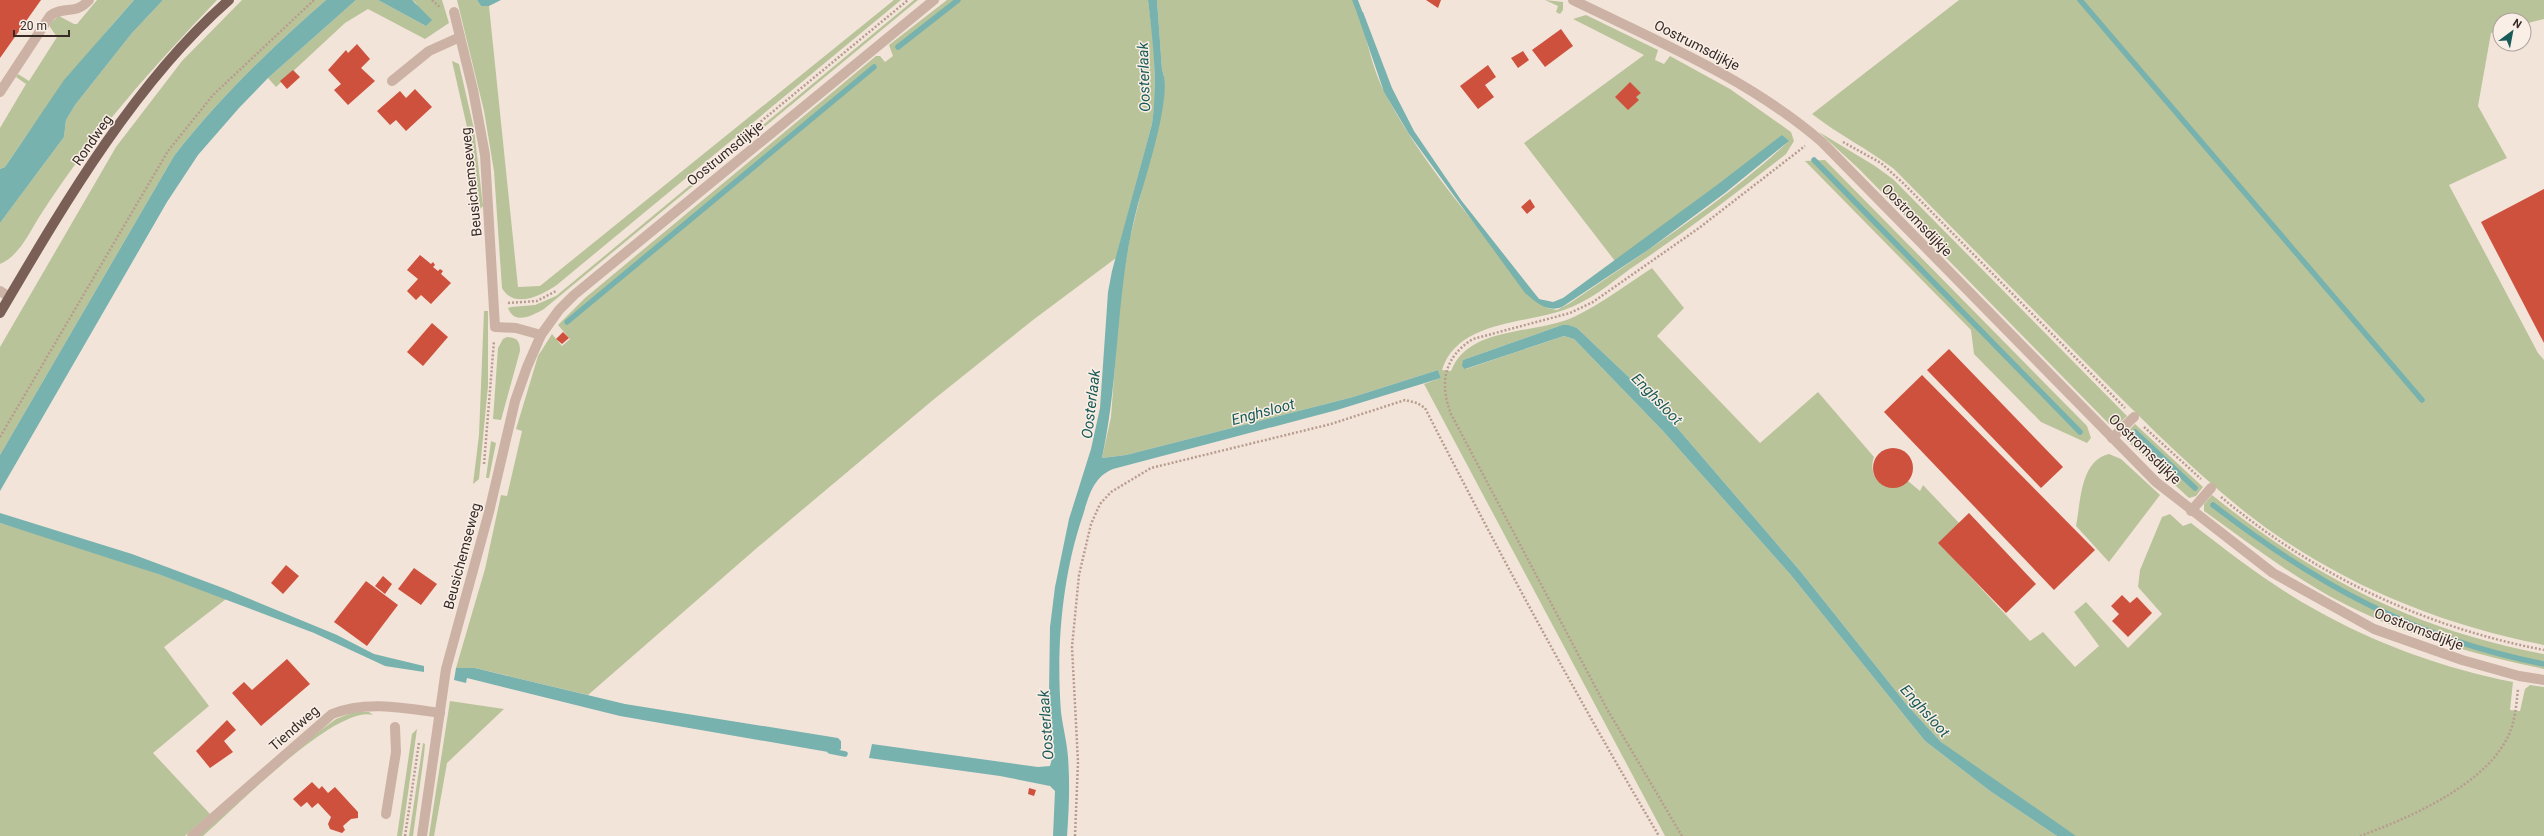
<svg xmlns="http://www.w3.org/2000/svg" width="2544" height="836" font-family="Roboto,sans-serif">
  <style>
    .green { fill: #b9c399 }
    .water { fill: #77b2ae }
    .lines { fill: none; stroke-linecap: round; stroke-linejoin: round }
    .stream { stroke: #77b2ae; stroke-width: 5.5 }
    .building { fill: #ce513d }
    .path { stroke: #b89c8f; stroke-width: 2.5; stroke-dasharray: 2 2; stroke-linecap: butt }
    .minor { stroke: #ccb2a5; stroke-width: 10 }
    .major { stroke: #7a5f57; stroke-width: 10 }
    .labels { text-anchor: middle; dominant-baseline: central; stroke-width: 3; stroke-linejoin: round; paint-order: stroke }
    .street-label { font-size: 14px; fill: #372a27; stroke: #faefe6 }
    .water-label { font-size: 15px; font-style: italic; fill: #195b58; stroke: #faefe6 }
  </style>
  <rect width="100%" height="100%" fill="#f3e4da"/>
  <g class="green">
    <path d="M97 0H134C87 52 44 108 5 167L0 169V128L26 84 16 77 18 74 29 81 57 37 50 27V23L59 16 74 24H77Z"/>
    <path d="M163 0H217C154 66 93 134 43 211 30 230 21 255 0 264V223L64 137 66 120 75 105 132 33Z"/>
    <path d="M242 0H326C271 48 219 98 174 156L0 455V347L116 147 182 61Z"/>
    <path d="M356 0H378L426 26 416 3 412 0H442L449 23 425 39 368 9 345 23 276 87 268 78Z"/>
    <path d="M457 0H477L481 6H489L518 287 540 286 894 0H901L558 284C543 295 514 310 502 288L494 171 484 111Z"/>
    <path d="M914 0H918L544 309C533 315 515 326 508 308L511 307 535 305 556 296Z"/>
    <path d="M947 0H1148L1154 45 1155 101 1152 124 1116 258 1033 320 933 400 758 547 588 695 475 668H456L485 569 501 495 507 496 522 431 516 429 538 356 552 334 562 346 570 339 558 325 585 298 876 56H880L885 62 893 56 889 45Z"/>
    <path d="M1157 0H1355C1365 28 1370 65 1385 93 1427 173 1489 240 1547 308L1557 310 1570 303C1643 253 1725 201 1789 141L1618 265 1524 143 1644 55 1573 19 1586 15 1658 50 1655 60 1664 64 1670 56 1730 89 1791 132 1794 141 1786 154C1735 194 1684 233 1630 269 1610 284 1588 302 1564 310 1524 324 1457 321 1442 370L1451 371C1469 325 1535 335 1574 317 1601 304 1626 285 1652 268L1684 308 1657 336 1760 443 1818 392 1874 457C1866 479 1889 497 1908 481L1920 491 1923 485 1960 524 1941 545 2030 641 2043 632 2075 667 2099 646 2074 612 2086 602 2128 648 2162 614 2138 587 2140 570 2162 517 2170 514 2183 526 2191 523C2231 554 2272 586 2316 610 2376 644 2446 669 2513 682L2510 710 2520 711 2525 689 2530 685 2544 687V836H2068L1960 759 1941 742 1907 705 1801 572 1655 402 1577 328 1562 325 1463 360 1466 369 1564 336 1574 339 1662 430 1790 574 1925 741 1990 791 2057 836H1665L1424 384 1441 378 1438 370 1353 397 1126 455 1102 458 1111 417 1120 296 1130 238 1164 99V75L1162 70Z"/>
    <path d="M1545 0 1563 2V10L1560 14 1556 12 1558 6Z"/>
    <path d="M1959 0H2544V19L2524 24V20H2500V31L2491 33 2478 106 2507 158 2449 185 2538 353 2544 360V645C2436 624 2333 581 2245 512 2184 463 2129 406 2074 351 2014 290 1954 230 1894 169 1868 149 1839 135 1812 114Z"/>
    <path d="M452 61 459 64 474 129 483 206 478 212 467 127Z"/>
    <path d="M1819 132 1875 166 1893 179 2127 416 2117 425 2109 424 1859 169Z"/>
    <path d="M1825 160 2087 426 2091 438 2087 443 2041 422 1974 354 1971 330 1805 161Z"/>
    <path d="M484 311H488V386L479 479 473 484 479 435Z"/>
    <path d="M507 337C517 338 520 341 520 351L501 420 493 419 498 348 503 339Z"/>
    <path d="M2135 424 2203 487 2196 496 2189 498 2126 440V433Z"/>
    <path d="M491 441 496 443 489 478H486Z"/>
    <path d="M2109 454 2121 459 2160 495 2109 562 2076 526C2081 501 2080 461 2109 454Z"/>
    <path d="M2212 495C2314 577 2415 630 2544 654V669C2481 656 2418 639 2359 611 2304 586 2253 546 2204 511V504Z"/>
    <path d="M0 523 123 561 226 599 164 647 209 706 153 753 210 814 185 836H0Z"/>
    <path d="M450 701 504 709 447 763 434 836H429Z"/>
    <path d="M354 712H369L373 715C335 705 234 809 203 836H198L309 739 336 719Z"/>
    <path d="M417 729 402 836H397L412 734Z"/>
    <path d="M423 743 425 744 424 755 413 836H409Z"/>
  </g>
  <g class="water">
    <path d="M134 0H163L132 33 75 105 66 120 64 137 0 223V169L5 167 64 80Z"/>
    <path d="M326 0H356L268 78 239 108 198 155 167 202 0 491V455L174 156C219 98 271 48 326 0Z"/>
    <path d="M378 0H412L432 20 426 26Z"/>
    <path d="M477 0H501L489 6H481Z"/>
    <path d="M1148 0H1157L1162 70C1174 93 1144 181 1137 208 1115 292 1120 375 1102 458L1126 455 1353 397 1438 370 1441 378 1337 410 1113 469C1093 477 1089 496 1083 515 1062 576 1056 648 1061 712 1063 728 1067 742 1068 757 1070 783 1069 810 1067 836H1053L1055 791 1050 786 1000 776 869 758 872 744 1038 767 1050 766 1054 751 1049 693 1050 627 1055 587 1069 519 1091 449 1100 408 1108 292 1112 271 1152 124C1158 82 1153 42 1148 0Z"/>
    <path d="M1363 12 1392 88 1414 131 1461 200 1539 299 1553 302 1563 298 1717 185 1782 135 1789 141 1725 193 1648 250 1562 307C1547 313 1536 302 1525 293L1409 134 1384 92 1357 13Z"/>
    <path d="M1562 325H1568L1577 328 1655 402 1801 572 1907 705 1941 742 2076 836H2057L1990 791 1925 741 1790 574 1662 430 1574 339 1564 336 1465 369 1462 366 1463 360Z"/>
    <path d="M0 513 132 554 223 588 337 635 374 654 424 666V672L385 666 314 633 158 574 0 523Z"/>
    <path d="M456 668H475L625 704 838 738 841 741V749L834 753 620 716 467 678 466 683 454 680Z"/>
  </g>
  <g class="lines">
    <g class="stream">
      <path d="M1355 0 1360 13"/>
      <path d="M2080 0 2422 400"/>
      <path d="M898 47 958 0"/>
      <path d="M1814 160 2080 432"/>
      <path d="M567 322 874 67"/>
      <path d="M2135 432 2195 488"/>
      <path d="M2213 505C2316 584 2415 639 2544 664"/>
      <path d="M830 751 845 754"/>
    </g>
  </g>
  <g class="building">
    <path d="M0 0H41L0 58Z"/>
    <path d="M1426 0H1441L1438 8Z"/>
    <path d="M1561 29 1573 46 1545 67 1532 50Z"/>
    <path d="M357 44 370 59 361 68 375 81 348 105 334 90 341 84 328 70 346 50 348 53Z"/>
    <path d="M1523 51 1529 60 1518 68 1511 58Z"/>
    <path d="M1488 65 1496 77 1485 85 1494 97 1478 109 1460 86Z"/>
    <path d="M293 70 300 77 287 89 280 81Z"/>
    <path d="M1630 82 1641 93 1636 97 1639 100 1628 110 1615 97Z"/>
    <path d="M415 89 432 107 406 131 396 120 390 125 377 111 400 91 406 98Z"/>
    <path d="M2544 189V343L2481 222Z"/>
    <path d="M1530 199 1535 207 1527 214 1521 207Z"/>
    <path d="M420 255 431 264 433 262 435 265 433 267 438 271 440 269 443 271 441 274 451 283 431 304 421 295 416 300 407 291 418 279 407 270Z"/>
    <path d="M432 323 448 337 423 366 407 352Z"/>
    <path d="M563 332 569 338 562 344 556 339Z"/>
    <path d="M1949 349 2063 467 2041 488 1927 370Z"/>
    <path d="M1922 375 2095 550 2054 590 1884 412Z"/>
    <circle cx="1893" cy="468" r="20"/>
    <path d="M1969 513 2036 584 2006 613 1938 543Z"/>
    <path d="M286 565 299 576 283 594 271 583Z"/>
    <path d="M414 568 437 584 421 605 398 589Z"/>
    <path d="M383 576 392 584 385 594 375 586Z"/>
    <path d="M366 581 398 605 367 646 334 622Z"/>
    <path d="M2122 595 2130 603 2137 597 2152 613 2128 637 2112 621 2119 614 2111 606Z"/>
    <path d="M287 659 310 684 261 726 232 693 244 682 252 690Z"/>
    <path d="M227 720 236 730 224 741 233 752 210 768 196 751Z"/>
    <path d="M312 782 319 789 322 786 328 793 335 787 358 812V818L351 819 343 826 345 830 342 833 330 829 328 824 331 817 318 803 312 808 307 802 301 807 293 799Z"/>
    <path d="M1029 788 1036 790 1034 796 1028 794Z"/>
  </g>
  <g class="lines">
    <g class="path">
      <path d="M432 0 441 8"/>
      <path d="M736 142 908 0"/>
      <path d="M1843 142 1881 163 1903 183 2125 408"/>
      <path d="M508 303 537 301 556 291"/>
      <path d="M2144 427 2201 479"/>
      <path d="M0 437 168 151 213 95 314 0"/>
      <path d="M484 464 494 341"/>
      <path d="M2221 497C2314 575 2424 627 2544 650"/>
      <path d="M405 836 419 743"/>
      <path d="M1075 836 1078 762 1072 647 1079 575 1091 524 1100 504 1111 492 1151 468 1331 424 1405 400 1417 403 1425 408C1499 553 1576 696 1659 836"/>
      <path d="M1682 836 1607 709 1451 414C1439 383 1444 357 1473 339L1570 313 1593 302 1699 228 1805 146"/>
      <path d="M2360 836C2407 819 2480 787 2505 742 2515 726 2516 707 2518 689"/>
    </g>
    <g class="minor">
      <path d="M1573 0C1659 42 1749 79 1822 142L2156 482 2273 573 2374 629 2462 660 2519 676 2544 680"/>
      <path d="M454 12 473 90 485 155 495 327 516 328 541 335"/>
      <path d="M392 81 429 51 460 37"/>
      <path d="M0 92 50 16C64 5 75 16 89 0"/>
      <path d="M0 291 9 297"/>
      <path d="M2112 438 2134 417"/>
      <path d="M2191 511 2211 488"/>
      <path d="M386 814 396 752 395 727"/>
      <path d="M192 836 332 714C366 700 405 708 440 713"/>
      <path d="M422 836 446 669 489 512 515 401 527 367 541 335 559 310 574 295 934 0"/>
    </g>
    <path class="major" d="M0 313C63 206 135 82 229 0"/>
  </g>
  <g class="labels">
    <g class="street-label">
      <text transform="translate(1697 45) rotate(27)">Oostrumsdijkje</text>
      <text transform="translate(92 140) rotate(-55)">Rondweg</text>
      <text transform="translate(725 153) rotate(-39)">Oostrumsdijkje</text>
      <text transform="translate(471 182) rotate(-96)">Beusichemseweg</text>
      <text transform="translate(1917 220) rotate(46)">Oostromsdijkje</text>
      <text transform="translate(2145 449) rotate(44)">Oostromsdijkje</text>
      <text transform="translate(462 556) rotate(-75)">Beusichemseweg</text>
      <text transform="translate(2419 629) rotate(21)">Oostromsdijkje</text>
      <text transform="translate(294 728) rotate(-41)">Tiendweg</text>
    </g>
    <g class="water-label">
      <text transform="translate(1144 77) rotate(-92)">Oosterlaak</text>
      <text transform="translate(1657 399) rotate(46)">Enghsloot</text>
      <text transform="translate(1091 404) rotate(-83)">Oosterlaak</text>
      <text transform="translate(1263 412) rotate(-15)">Enghsloot</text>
      <text transform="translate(1925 711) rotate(48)">Enghsloot</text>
      <text transform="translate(1046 725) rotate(-94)">Oosterlaak</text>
    </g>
  </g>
  <g transform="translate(2512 32) rotate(32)"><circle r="19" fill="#faefe6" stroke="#aca09a"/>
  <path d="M0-3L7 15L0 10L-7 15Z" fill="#195b58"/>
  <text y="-6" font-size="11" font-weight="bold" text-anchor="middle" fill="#372a27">N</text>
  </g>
  <path d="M14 30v6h55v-6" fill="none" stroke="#372a27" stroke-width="2"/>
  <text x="20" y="30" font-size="12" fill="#372a27" stroke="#faefe6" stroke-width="3" paint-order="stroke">20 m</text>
</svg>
